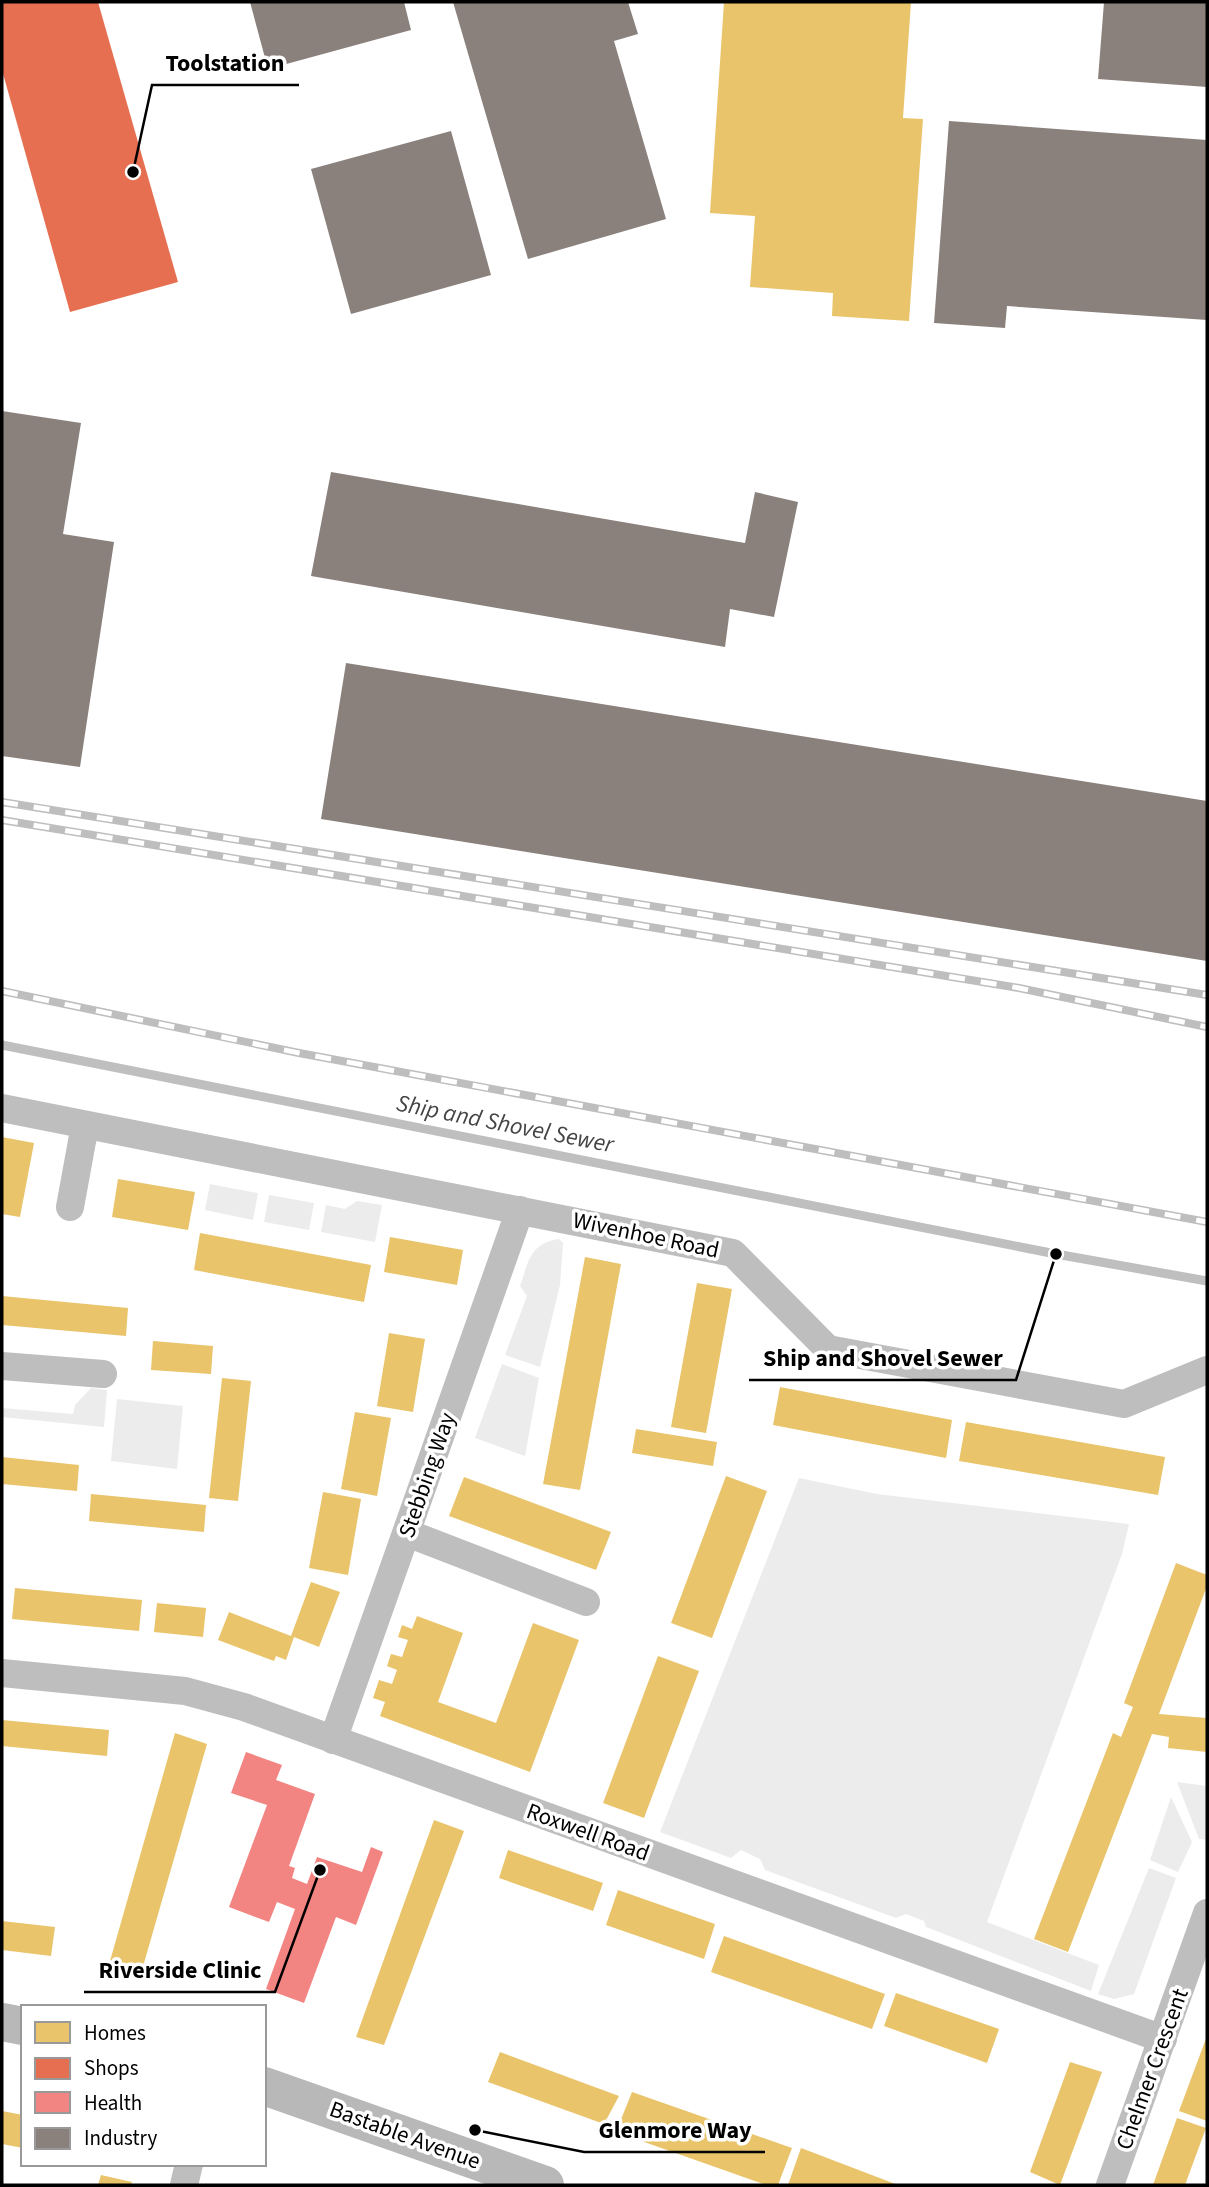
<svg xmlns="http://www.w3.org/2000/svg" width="1209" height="2187" font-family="'Source Sans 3',sans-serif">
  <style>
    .green { fill: #ececec }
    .homes { fill: #e9c46a }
    .shops { fill: #e76f51 }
    .health { fill: #f28482 }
    .industry { fill: #8a817c }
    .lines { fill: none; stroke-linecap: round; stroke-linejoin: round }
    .stream { stroke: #bfbfbf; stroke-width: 9 }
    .street { stroke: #bebebe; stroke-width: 28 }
    .secondary { stroke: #b8b8b8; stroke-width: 38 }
    .rail-casing { stroke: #bebebe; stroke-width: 8 }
    .rail { stroke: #fff; stroke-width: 5; stroke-dasharray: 16; stroke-linecap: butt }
    .labels { text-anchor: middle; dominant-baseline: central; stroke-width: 7; stroke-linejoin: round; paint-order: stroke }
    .street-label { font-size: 23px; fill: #000; stroke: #fff }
    .water-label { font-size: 24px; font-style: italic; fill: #444; stroke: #fff }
    .leader { fill: none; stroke: #000; stroke-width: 2.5 }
    .callout-dot { fill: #000; stroke: #fff; stroke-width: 2.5 }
    .callout-label { font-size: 24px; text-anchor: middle; font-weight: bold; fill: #000; stroke: #fff; stroke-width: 7; stroke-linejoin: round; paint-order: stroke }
  </style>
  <rect width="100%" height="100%" fill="#fff"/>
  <g class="green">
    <path d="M210 1184 258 1193 253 1220 205 1210Z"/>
    <path d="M269 1195 314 1203 309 1230 264 1222Z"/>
    <path d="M357 1201 382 1205 375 1242 321 1232 326 1205 345 1209Z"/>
    <path d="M559 1239 563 1243 560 1285 540 1367 505 1355 527 1296 520 1286C529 1261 529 1244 559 1239Z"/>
    <path d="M502 1364 539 1378 525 1456 475 1438Z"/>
    <path d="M91 1388 107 1390 104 1427 2 1417V1408L73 1414 75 1405Z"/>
    <path d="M117 1399 183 1406 177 1469 111 1461Z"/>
    <path d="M799 1478 877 1494 1129 1524 1122 1554 987 1922 1099 1965 1091 1991 926 1927 924 1921 906 1914 896 1918 765 1870 760 1859 741 1850 731 1858 660 1832Z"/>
    <path d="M1177 1782 1207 1786V1840L1199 1839Z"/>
    <path d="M1171 1797 1192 1842 1178 1872 1150 1860Z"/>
    <path d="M1149 1868 1176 1878 1134 1994 1114 1999 1098 1994Z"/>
  </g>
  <g class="homes">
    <path d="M724 2H911L903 118 923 119 909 321 832 316 833 293 750 287 755 216 710 213Z"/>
    <path d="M2 1137 34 1143 20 1217 2 1214Z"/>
    <path d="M118 1179 195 1192 188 1230 112 1217Z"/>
    <path d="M200 1233 371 1265 364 1302 194 1270Z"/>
    <path d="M390 1237 463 1250 457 1285 384 1272Z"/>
    <path d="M585 1257 621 1264 580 1490 543 1484Z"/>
    <path d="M697 1283 732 1289 706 1433 671 1427Z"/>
    <path d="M2 1296 128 1308 126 1336 2 1325Z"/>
    <path d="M389 1333 425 1339 413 1412 377 1406Z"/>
    <path d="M153 1341 213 1346 211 1374 151 1370Z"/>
    <path d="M222 1378 251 1381 238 1501 209 1498Z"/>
    <path d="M780 1387 952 1420 946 1458 773 1425Z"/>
    <path d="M355 1412 391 1418 377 1496 341 1489Z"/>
    <path d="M966 1422 1165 1457 1158 1495 959 1461Z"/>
    <path d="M636 1429 717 1442 713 1466 632 1453Z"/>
    <path d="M2 1457 79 1465 77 1491 2 1484Z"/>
    <path d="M726 1476 767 1491 712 1638 671 1623Z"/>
    <path d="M464 1477 611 1532 596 1570 449 1516Z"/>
    <path d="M323 1492 361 1499 348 1575 309 1568Z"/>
    <path d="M91 1494 206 1505 204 1532 89 1521Z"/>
    <path d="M1176 1563 1207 1575V1586L1159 1714 1207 1718V1752L1168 1748 1169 1737 1152 1734 1068 1952 1034 1939 1113 1733 1121 1737 1133 1707 1124 1703Z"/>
    <path d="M311 1582 340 1592 319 1647 294 1637 286 1660 276 1656 274 1661 218 1640 229 1612 291 1636Z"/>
    <path d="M15 1588 142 1600 139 1631 12 1619Z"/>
    <path d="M157 1603 206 1608 203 1637 154 1632Z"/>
    <path d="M417 1616 463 1633 438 1702 496 1723 533 1623 579 1640 530 1772 380 1716 385 1702 373 1698 379 1680 392 1684 397 1670 387 1666 391 1654 402 1657 408 1640 398 1637 402 1625 412 1629Z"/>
    <path d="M658 1656 699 1671 644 1818 603 1803Z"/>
    <path d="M2 1720 109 1730 107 1756 2 1746Z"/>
    <path d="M175 1733 207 1744 140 1977 108 1968Z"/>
    <path d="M434 1820 464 1831 384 2045 356 2037Z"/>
    <path d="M508 1850 603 1883 593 1911 499 1878Z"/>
    <path d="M618 1890 715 1924 704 1959 606 1925Z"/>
    <path d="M2 1921 55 1927 51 1956 2 1950Z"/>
    <path d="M724 1936 885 1994 872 2029 711 1972Z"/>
    <path d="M896 1993 999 2029 987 2063 884 2026Z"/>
    <path d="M1207 2036V2121L1179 2111Z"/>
    <path d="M500 2052 619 2096 604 2124 488 2082Z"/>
    <path d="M1070 2062 1102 2072 1060 2185 1030 2172Z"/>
    <path d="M632 2092 792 2148 778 2185H766L616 2132Z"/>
    <path d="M2 2111 23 2115V2148L2 2144Z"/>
    <path d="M1177 2118 1206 2128 1185 2185H1153Z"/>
    <path d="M801 2148 898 2185H788Z"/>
    <path d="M101 2175 132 2182 131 2185H98Z"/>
  </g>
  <path class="shops" d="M2 2H98L178 282 70 312 2 70Z"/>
  <path class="health" d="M246 1752 282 1765 276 1780 315 1794 289 1866 295 1868 292 1878 307 1884 317 1857 362 1872 371 1847 383 1852 356 1925 336 1917 304 2003 266 1989 295 1909 277 1902 269 1922 229 1907 267 1805 231 1793Z"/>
  <g class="industry">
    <path d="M250 2H404L411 30 268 69Z"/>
    <path d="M453 2H628L638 34 614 41 666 219 528 259Z"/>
    <path d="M1104 2H1207V87L1098 79Z"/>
    <path d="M949 121 1207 140V320L1007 306 1005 328 934 323Z"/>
    <path d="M451 131 491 275 351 314 311 169Z"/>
    <path d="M2 411 81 423 63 534 114 542 80 767 2 756Z"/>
    <path d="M331 472 745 543 755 492 798 502 774 617 730 609 725 647 311 576Z"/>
    <path d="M346 663 1207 801V961L321 819Z"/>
  </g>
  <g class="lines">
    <path class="stream" d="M2 1045 1056 1254 1207 1281"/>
    <g class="street">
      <path d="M2 1108 733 1253 828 1349 1124 1404 1207 1370"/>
      <path d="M70 1207 85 1125"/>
      <path d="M2 1366 103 1374"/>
      <path d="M407 1533 586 1602"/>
      <path d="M2 1673 185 1691 244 1707 1163 2039"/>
      <path d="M333 1740 520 1210"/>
      <path d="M184 2185 189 2164"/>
      <path d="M1110 2185 1207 1913"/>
    </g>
    <g class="secondary">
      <path d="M2 2022 23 2026"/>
      <path d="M264 2086 545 2185"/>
    </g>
    <defs>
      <g id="rail">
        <path d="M2 802 1207 995"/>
        <path d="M2 820 1019 988 1207 1027"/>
        <path d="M2 991 299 1053 1207 1222"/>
      </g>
    </defs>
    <use href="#rail" class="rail-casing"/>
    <use href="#rail" class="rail"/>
  </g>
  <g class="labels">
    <g class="street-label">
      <text transform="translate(646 1235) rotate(12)">Wivenhoe Road</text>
      <text transform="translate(427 1475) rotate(-71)">Stebbing Way</text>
      <text transform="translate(588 1832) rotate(20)">Roxwell Road</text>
      <text transform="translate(1152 2069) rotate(-70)">Chelmer Crescent</text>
      <text transform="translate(405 2135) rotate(20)">Bastable Avenue</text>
    </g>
    <g class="water-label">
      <text transform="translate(505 1124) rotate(11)">Ship and Shovel Sewer</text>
    </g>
  </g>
  <path class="leader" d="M133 172L152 85H299M1056 1254L1016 1380H749M320 1870L275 1992H84M475 2130L584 2152H765"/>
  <g class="callout-dot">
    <circle cx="133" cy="172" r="7"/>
    <circle cx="1056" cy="1254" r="7"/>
    <circle cx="320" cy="1870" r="7"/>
    <circle cx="475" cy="2130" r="7"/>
  </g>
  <g class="callout-label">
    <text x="225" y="71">Toolstation</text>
    <text x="883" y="1366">Ship and Shovel Sewer</text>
    <text x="180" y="1978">Riverside Clinic</text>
    <text x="675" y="2138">Glenmore Way</text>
  </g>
  <rect width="1209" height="2187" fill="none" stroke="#000000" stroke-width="7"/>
  <rect x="21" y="2005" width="245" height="161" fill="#ffffff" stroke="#999999" stroke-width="2"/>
  <rect x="35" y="2022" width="35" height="21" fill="#e9c46a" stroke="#999999" stroke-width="2"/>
  <text x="84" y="2040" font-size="21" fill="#000000">Homes</text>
  <rect x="35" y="2058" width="35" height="21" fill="#e76f51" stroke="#999999" stroke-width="2"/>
  <text x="84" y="2075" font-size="21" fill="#000000">Shops</text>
  <rect x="35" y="2092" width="35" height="21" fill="#f28482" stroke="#999999" stroke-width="2"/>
  <text x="84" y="2110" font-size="21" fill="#000000">Health</text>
  <rect x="35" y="2128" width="35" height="21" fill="#8a817c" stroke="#999999" stroke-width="2"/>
  <text x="84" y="2145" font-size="21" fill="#000000">Industry</text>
</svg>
